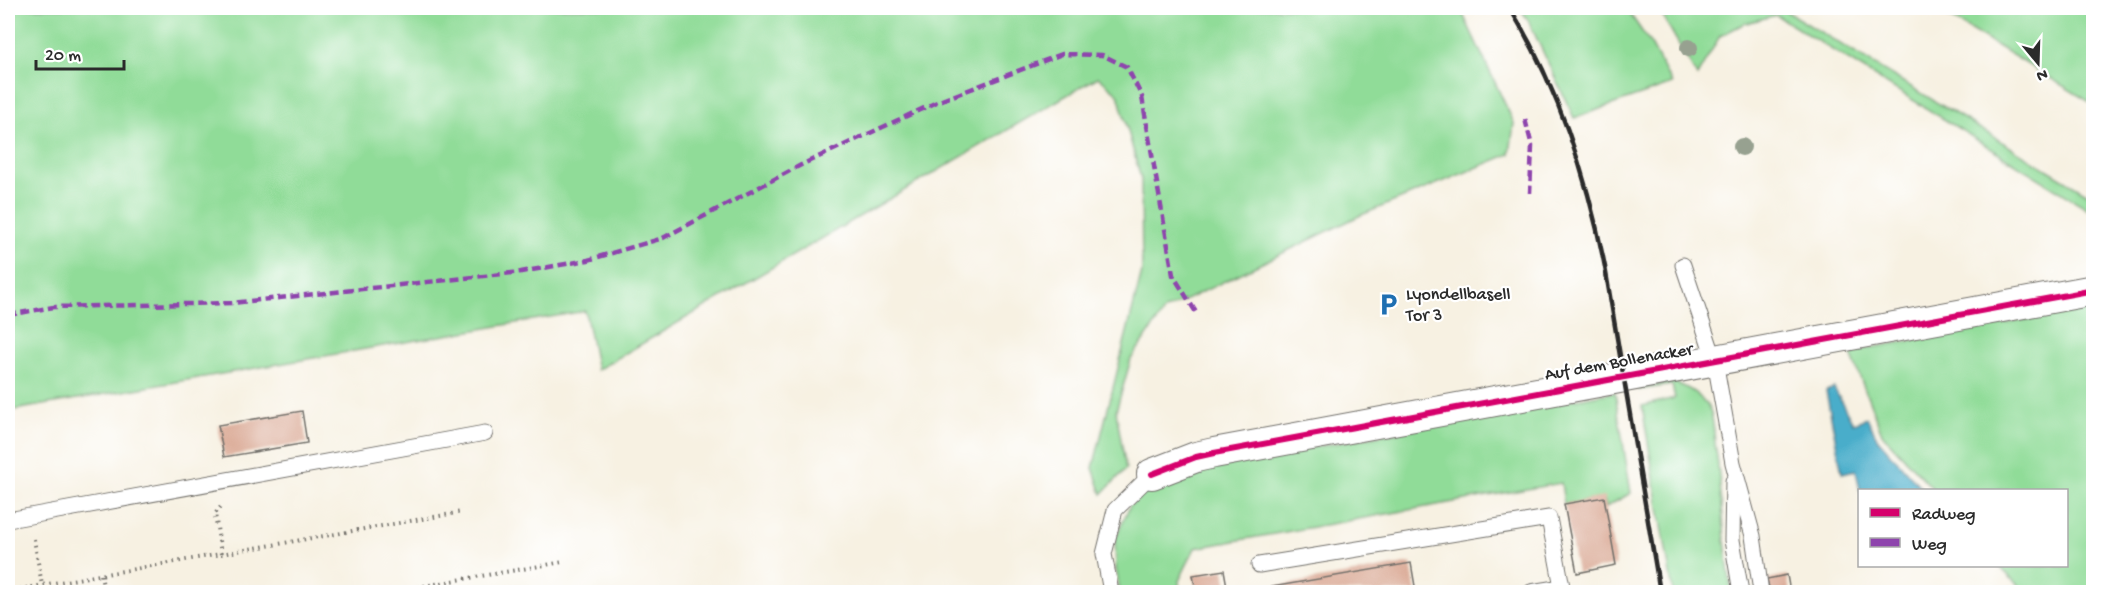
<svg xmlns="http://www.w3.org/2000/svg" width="2101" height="600" font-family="'Gochi Hand',sans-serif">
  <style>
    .green { fill: #90dc98; stroke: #5e8462; stroke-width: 1.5 }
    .water { fill: #4aadca; stroke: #3a6c7a; stroke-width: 1.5 }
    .building { fill: #dbac98 }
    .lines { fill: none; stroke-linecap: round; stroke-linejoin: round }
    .lane-casing { stroke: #72706b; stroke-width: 17 }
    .street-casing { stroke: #72706b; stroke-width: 32 }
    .path { stroke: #72706b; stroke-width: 4; stroke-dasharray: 1.5 4.5; stroke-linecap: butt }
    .lane { stroke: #fff; stroke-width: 15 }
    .street { stroke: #fff; stroke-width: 30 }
    .rail { stroke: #2b2b2b; stroke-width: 4.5 }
    .quiet { stroke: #8e44ad; stroke-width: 4.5; stroke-dasharray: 9 4.5; stroke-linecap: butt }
    .cycleway-casing { stroke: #fff; stroke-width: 10 }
    .cycleway { stroke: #d6006c; stroke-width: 6 }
    .tree { fill: #97a190 }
    .labels { text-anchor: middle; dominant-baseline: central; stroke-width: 4.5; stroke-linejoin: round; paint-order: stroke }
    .poi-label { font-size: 18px; fill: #2b2b2b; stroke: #fff; text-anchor: start }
    .street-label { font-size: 18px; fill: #2b2b2b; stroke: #fff }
  </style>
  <rect width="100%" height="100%" fill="#fff"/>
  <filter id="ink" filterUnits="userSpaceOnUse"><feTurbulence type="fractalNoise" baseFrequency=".0167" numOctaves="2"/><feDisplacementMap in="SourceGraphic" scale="12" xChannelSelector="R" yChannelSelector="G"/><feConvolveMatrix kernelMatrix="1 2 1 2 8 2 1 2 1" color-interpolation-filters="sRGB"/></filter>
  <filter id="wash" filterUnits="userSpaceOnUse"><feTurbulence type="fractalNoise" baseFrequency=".008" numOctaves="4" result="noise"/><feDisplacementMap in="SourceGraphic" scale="24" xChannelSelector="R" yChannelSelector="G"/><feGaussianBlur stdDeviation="1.35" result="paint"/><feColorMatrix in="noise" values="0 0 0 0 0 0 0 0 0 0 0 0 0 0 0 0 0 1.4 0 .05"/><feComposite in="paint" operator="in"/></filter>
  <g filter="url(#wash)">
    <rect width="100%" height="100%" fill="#f7f1e2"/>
    <g class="green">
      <path d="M8 8H1460L1514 123 1510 154 1359 216 1165 310 1131 359 1116 411 1126 469 1102 494 1093 468 1142 272 1141 179 1118 94 1098 77 597 370 585 311 8 411Z"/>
      <path d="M1520 8H1626L1652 46 1672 84 1574 118 1528 20Z"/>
      <path d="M1658 8H1781L2093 197V212L1776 15 1743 24 1720 36 1697 76Z"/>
      <path d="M1934 8H2093V104Z"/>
      <path d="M2093 308V592H2025L1999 566H2066V490H1934L1882 434 1851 354 1869 348Z"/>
      <path d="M1673 382C1688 387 1705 397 1711 413 1714 424 1714 438 1716 450 1723 497 1723 546 1732 592H1673L1642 406 1675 398 1672 385 1638 390V388Z"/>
      <path d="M1615 392 1631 493 1606 507 1604 498 1564 504 1561 483 1195 548 1179 581 1180 592H1120L1116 569 1115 540 1130 505 1153 487 1195 469Z"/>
    </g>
    <path class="water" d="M1834 388 1853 423 1867 418 1878 439 1923 490H1860L1856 470 1842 473 1826 391Z"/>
    <g id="blocks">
      <g class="building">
        <path d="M302 411 307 443 224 457 218 425Z"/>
        <path d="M1604 497 1616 565 1577 573 1564 504Z"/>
        <path d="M1411 563 1416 592H1248V591Z"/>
        <path d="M1224 570 1228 592H1196L1193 575Z"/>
        <path d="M1787 575 1790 592H1770L1767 579Z"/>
      </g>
    </g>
  </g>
  <g filter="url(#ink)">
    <use href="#blocks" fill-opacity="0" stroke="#72706b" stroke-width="1.5"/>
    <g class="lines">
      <defs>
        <g id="lane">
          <path d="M1683 265 1715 361 1733 463 1753 536 1761 592"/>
          <path d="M1733 481 1732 540 1741 592"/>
          <path d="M8 520 485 433"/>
          <path d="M1259 565 1549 518 1563 592"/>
          <path d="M1111 592 1104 554 1115 510 1152 474"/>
          <path d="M1531 592 1562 587"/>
        </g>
        <path id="street" d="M1152 474 1196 457 1214 453 2094 290"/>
      </defs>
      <use href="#lane" class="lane-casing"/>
      <use href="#street" class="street-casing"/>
      <g class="path">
        <path d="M34 539 42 585"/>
        <path d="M221 554 215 514 223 504"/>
        <path d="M101 575 104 592"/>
        <path d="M8 591 462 512"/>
        <path d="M388 592 563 562"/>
      </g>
      <use href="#lane" class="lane"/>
      <use href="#street" class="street"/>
      <path class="rail" d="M1510 8C1558 87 1587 176 1605 267L1660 592"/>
      <g class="quiet">
        <path d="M1525 119 1532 146 1530 193"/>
        <path d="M8 315 54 307 232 303 521 272 588 260 663 238 801 165 937 102 1062 54 1102 55 1127 67 1142 97 1173 275 1197 314"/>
      </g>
      <defs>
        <path id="cycleway" d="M1152 474 1196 457 1214 453 2094 290"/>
      </defs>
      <use href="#cycleway" class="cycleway-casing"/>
      <use href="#cycleway" class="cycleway"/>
    </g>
    <g class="tree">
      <circle cx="1689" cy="48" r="9"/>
      <circle cx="1742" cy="147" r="9"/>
    </g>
  </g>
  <defs>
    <symbol id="parking-bare" viewBox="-9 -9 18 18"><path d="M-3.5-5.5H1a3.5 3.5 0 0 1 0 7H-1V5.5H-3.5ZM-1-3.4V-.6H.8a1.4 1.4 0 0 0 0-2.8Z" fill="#1f6fb2" stroke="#fff" stroke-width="2.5" paint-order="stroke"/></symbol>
  </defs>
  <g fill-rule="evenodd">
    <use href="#parking-bare" x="1372" y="288" width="33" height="33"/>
  </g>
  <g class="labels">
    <g class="poi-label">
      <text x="1406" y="295">Lyondellbasell<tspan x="1406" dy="21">Tor 3</tspan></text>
    </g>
    <g class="street-label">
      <text transform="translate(1619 363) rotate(-10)">Auf dem Bollenacker</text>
    </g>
  </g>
  <rect width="2101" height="600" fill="none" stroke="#fff" stroke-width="30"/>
  <rect x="1858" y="489" width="210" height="78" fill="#ffffff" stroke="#aaaaaa" stroke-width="1.5"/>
  <rect x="1870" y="508" width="30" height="9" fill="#d6006c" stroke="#aaaaaa" stroke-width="1.5"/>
  <text x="1912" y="519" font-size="18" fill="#2b2b2b">Radweg</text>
  <rect x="1870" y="538" width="30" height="9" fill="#8e44ad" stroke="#aaaaaa" stroke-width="1.5"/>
  <text x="1912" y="549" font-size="18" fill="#2b2b2b">Weg</text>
  <g transform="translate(2038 63) rotate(161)" stroke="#ffffff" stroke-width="4.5" paint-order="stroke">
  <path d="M0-4.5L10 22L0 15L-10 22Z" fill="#2b2b2b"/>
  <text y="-9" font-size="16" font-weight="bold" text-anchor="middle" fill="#2b2b2b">N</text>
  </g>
  <path d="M36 60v9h88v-9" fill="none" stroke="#2b2b2b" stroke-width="3"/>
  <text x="45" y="60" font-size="18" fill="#2b2b2b" stroke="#ffffff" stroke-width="4.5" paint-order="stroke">20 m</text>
</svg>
